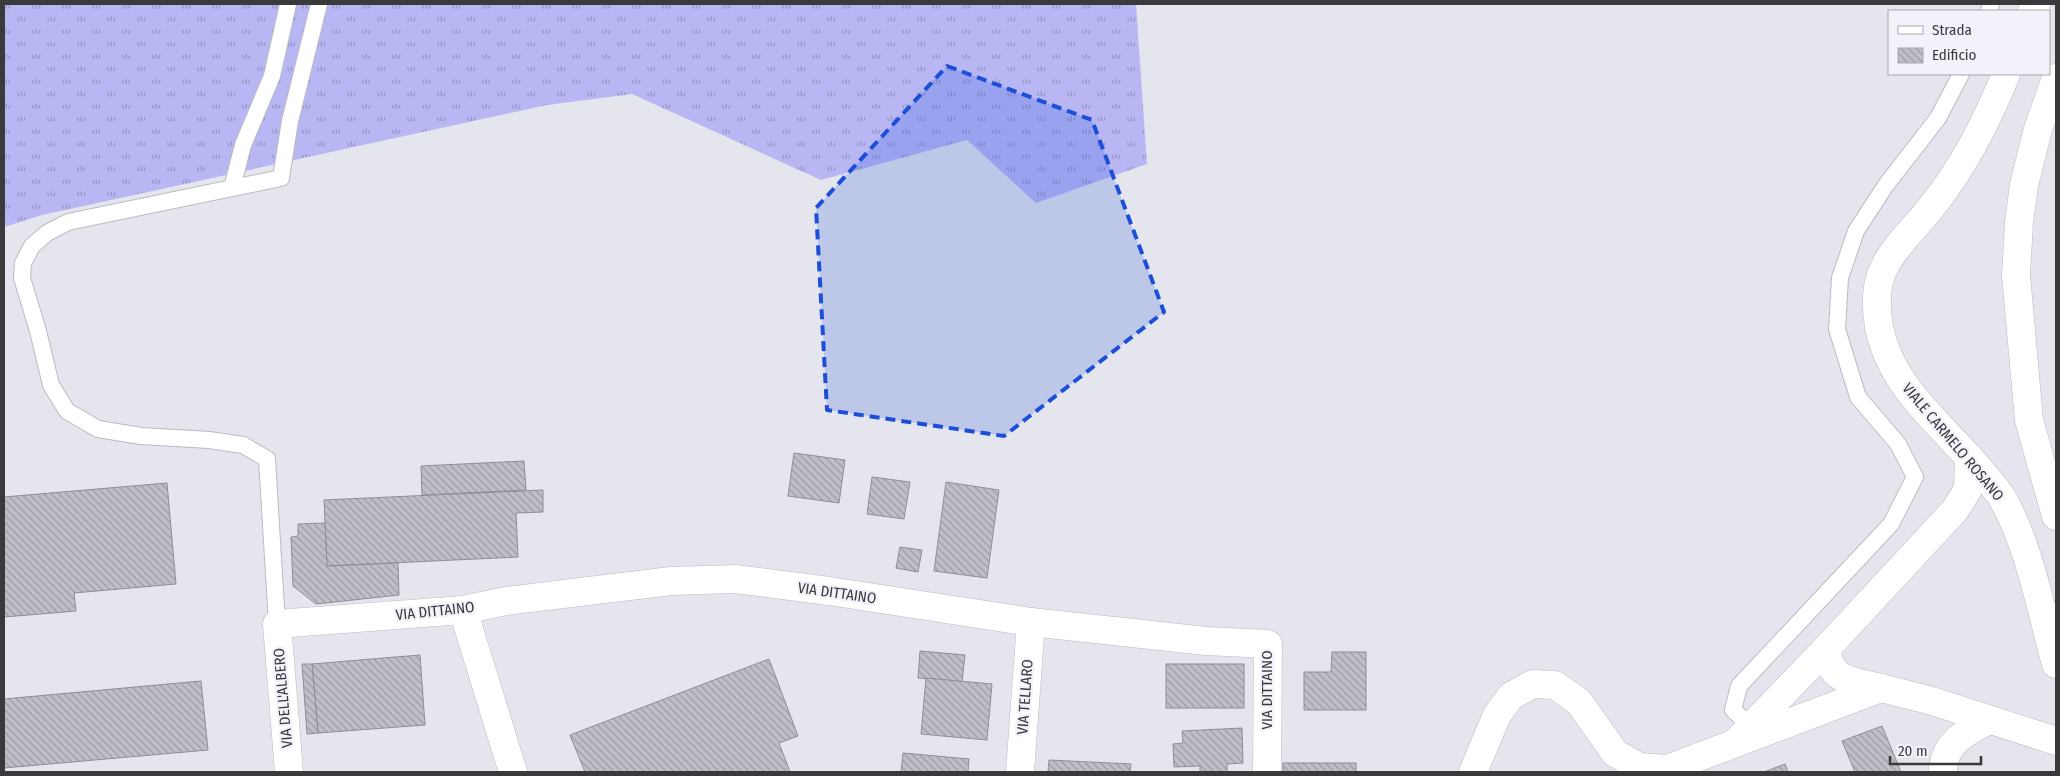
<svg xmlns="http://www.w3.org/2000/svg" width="2060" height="776" font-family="'Fira Sans Condensed',sans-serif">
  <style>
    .grass { fill: url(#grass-tufts) }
    .building { fill: url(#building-back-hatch); stroke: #8e8f96 }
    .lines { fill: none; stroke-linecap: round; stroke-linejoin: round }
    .service-casing { stroke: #bbbbc3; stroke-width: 18 }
    .minor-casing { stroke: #bbbbc3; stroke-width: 29 }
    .secondary-casing { stroke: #bbbbc3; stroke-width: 29 }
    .service { stroke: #fff; stroke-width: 16 }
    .minor { stroke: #fff; stroke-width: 28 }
    .secondary { stroke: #fff; stroke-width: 28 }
    .marked { fill: #1d4ed8; fill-opacity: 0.2; stroke: #1d4ed8; stroke-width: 4; stroke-dasharray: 10 6; stroke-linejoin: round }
    .labels { text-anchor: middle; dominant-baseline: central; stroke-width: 4.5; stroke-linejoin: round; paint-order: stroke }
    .street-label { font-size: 15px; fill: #3a3a3d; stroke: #f2f2fa }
  </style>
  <defs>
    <pattern id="grass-tufts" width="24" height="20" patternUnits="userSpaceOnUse" patternTransform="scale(1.25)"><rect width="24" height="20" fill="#b8b7f4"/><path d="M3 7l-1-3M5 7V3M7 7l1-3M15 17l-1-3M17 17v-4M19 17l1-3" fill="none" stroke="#9796c7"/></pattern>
    <pattern id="building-back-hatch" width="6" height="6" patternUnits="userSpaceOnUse" patternTransform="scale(1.25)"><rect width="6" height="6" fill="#bfbfc7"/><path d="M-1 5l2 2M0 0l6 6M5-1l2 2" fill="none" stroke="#9c9ca3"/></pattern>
  </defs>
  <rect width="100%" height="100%" fill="#e5e5ed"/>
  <path class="grass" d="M4 4H1136L1147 164 1036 203 967 140 821 180 632 94 547 105 42 215 4 227Z"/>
  <g class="building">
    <path d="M794 453 845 460 839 503 788 496Z"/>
    <path d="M524 461 526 490 422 495 421 466Z"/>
    <path d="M872 477 910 482 904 519 867 514Z"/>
    <path d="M946 482 999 490 987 578 934 571Z"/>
    <path d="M167 483 176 584 74 593 76 611 4 617V497Z"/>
    <path d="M543 490V512L516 513 518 557 327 566 324 500Z"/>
    <path d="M325 523 327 566 398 563 399 595 316 604 293 586 291 537 298 536V524Z"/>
    <path d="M900 547 922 550 918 572 896 568Z"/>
    <path d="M920 651 965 655 962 682 918 678Z"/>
    <path d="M1332 652H1366V710H1304V672H1331Z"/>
    <path d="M420 655 425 725 318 733 312 664Z"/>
    <path d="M769 659 798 736 779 743 790 772H585L570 735Z"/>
    <path d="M302 664H312L318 733 307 734Z"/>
    <rect x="1166" y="664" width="78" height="44"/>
    <path d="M926 678 992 684 987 740 921 734Z"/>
    <path d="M201 681 208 750 4 768V699Z"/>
    <path d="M1882 726 1901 772H1855L1842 741Z"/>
    <path d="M1242 728 1243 763 1227 764V772H1200V766L1174 767 1173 744 1183 743 1182 731Z"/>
    <path d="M903 753 969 759 968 772H901Z"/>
    <path d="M1049 760 1131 764 1130 772H1048Z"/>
    <rect x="1283" y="763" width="73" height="9"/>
    <path d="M1785 764 1788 772H1764Z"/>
  </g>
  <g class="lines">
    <defs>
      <g id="service">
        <path d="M1989 11 1991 4"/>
        <path d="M232 188 243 145 272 76 288 4"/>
        <path d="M277 624 267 459 243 445 209 440 141 436 98 429 67 411 51 385 38 331 22 278 23 263 32 246 47 233 68 222 281 178 290 121 319 4"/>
        <path d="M1751 726 1733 710 1739 686 1891 524 1915 477 1898 444 1858 397 1837 329 1840 278 1856 231 1886 185 1938 118 1961 74"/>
      </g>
      <g id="minor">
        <path d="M463 610 513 772"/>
        <path d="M1826 649C1830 683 1854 681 1881 688"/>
        <path d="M1738 740 1826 649 1955 510 1968 489 1969 457"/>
        <path d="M289 772 277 624 463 610 506 601 671 581 735 579 829 591 1031 622 1206 641 1268 644 1267 772"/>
        <path d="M1020 772 1031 622"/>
        <path d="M1473 772 1497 715 1511 696 1533 684 1555 685 1579 702 1615 753 1639 767 1667 769 1881 688 1932 701 2056 741"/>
        <path d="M1943 772C1943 743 1966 732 1989 720"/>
      </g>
      <g id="secondary">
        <path d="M2032 11 2036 4"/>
        <path d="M2006 74C1987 121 1965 165 1933 205 1916 228 1891 248 1881 275 1875 292 1876 309 1879 327 1892 390 1941 423 1980 470 1987 478 1995 487 2001 496 2029 543 2041 611 2056 664"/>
        <path d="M2056 78 2038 129 2024 185 2019 222 2016 275 2029 420 2056 516"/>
      </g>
    </defs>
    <use href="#service" class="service-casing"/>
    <use href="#minor" class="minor-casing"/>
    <use href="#secondary" class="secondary-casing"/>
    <use href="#service" class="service"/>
    <use href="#minor" class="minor"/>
    <use href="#secondary" class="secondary"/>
  </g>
  <path class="marked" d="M947 66 1092 120 1164 312 1004 436 827 410 816 208Z"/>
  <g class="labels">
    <g class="street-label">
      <text transform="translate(1953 442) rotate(50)">VIALE CARMELO ROSANO</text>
      <text transform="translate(837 593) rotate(8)">VIA DITTAINO</text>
      <text transform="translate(435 611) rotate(-6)">VIA DITTAINO</text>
      <text transform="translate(1267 690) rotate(-90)">VIA DITTAINO</text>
      <text transform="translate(1025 697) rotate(-86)">VIA TELLARO</text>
      <text transform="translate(283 698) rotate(-95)">VIA DELL'ALBERO</text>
    </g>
  </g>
  <rect width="2060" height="776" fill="none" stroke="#3a3a3d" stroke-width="10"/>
  <rect x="1888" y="10" width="162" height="65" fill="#f2f2fa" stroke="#a8a8ae"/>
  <rect x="1898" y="26" width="25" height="8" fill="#ffffff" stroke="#a8a8ae"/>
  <text x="1932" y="35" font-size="15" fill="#3a3a3d">Strada</text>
  <rect x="1898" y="48" width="25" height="15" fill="url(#building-back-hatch)" stroke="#a8a8ae"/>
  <text x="1932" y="60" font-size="15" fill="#3a3a3d">Edificio</text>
  <path d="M1890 756v8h91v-8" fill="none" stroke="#3a3a3d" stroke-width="2.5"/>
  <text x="1898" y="756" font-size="15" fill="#3a3a3d" stroke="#f2f2fa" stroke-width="4" paint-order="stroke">20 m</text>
</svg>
